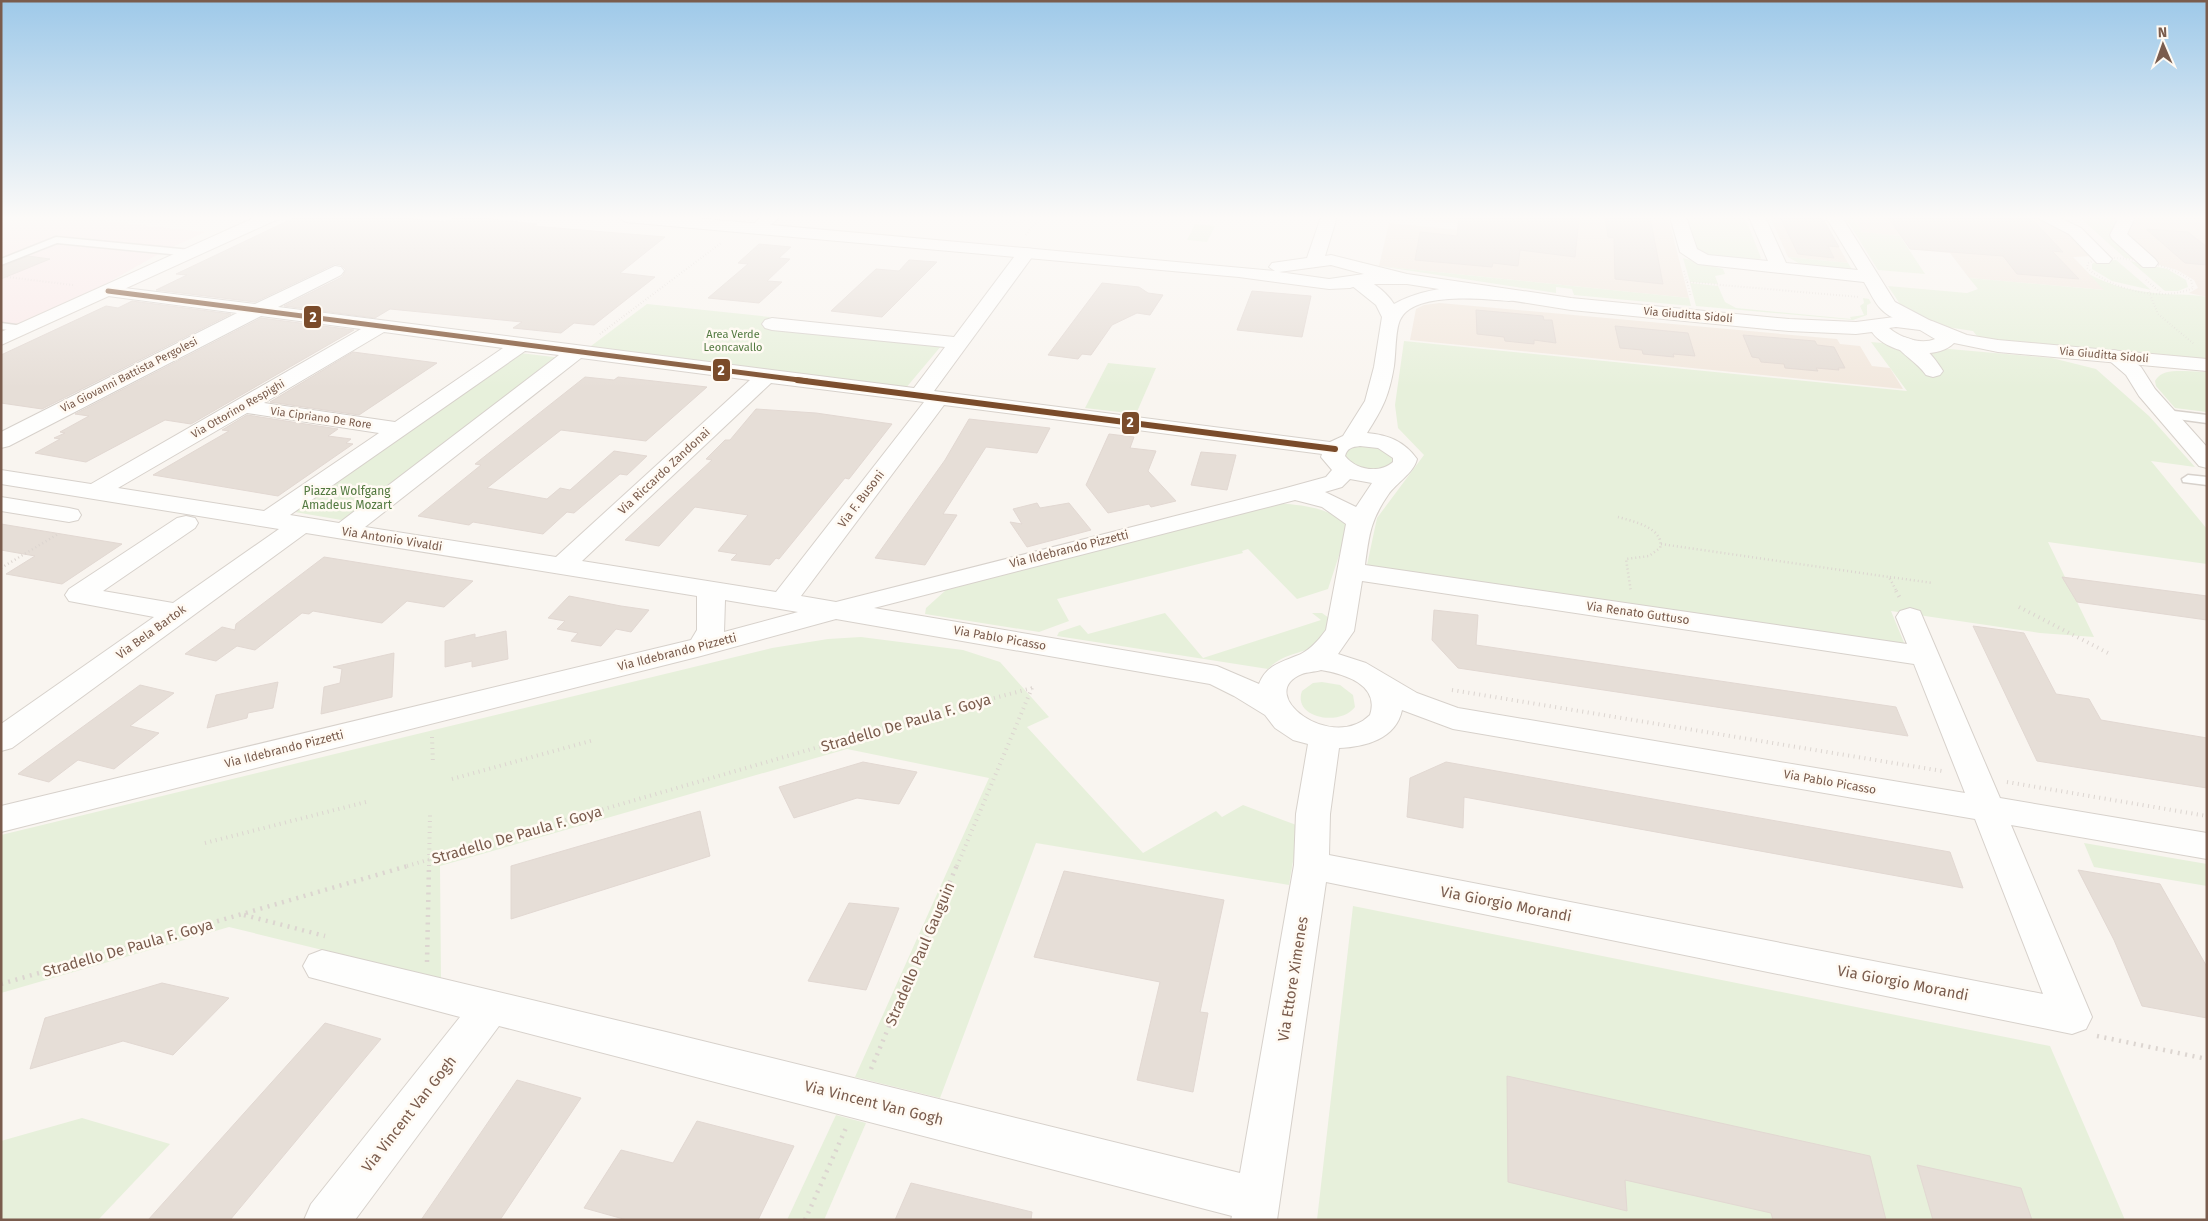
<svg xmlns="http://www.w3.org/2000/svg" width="2208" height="1221" font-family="'Fira Sans',sans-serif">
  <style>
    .residential { fill: #f2e8de }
    .medical { fill: #fae9e9 }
    .green { fill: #e7f0db }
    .building { fill: #e6ded7; stroke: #e2d8d2 }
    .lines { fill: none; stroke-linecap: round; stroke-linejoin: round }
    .lane-casing { stroke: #d7d1cb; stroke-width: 3 }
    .street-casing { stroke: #d7d1cb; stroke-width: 2 }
    .secondary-casing { stroke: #d9d2cb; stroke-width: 2 }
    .path-far3 { stroke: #dcd5d0; stroke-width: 2; stroke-dasharray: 0.5 2.5; stroke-linecap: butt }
    .path-far2 { stroke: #dcd5d0; stroke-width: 2.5; stroke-dasharray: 1 3; stroke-linecap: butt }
    .path-far1 { stroke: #dcd5d0; stroke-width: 4; stroke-dasharray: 1 4.5; stroke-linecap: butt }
    .path { stroke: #dcd5d0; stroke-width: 4.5; stroke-dasharray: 2 5.5; stroke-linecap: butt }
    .lane { fill: #fefefd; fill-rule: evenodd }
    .street { fill: #fefefd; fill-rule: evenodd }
    .secondary { fill: #fefefd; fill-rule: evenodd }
    .bus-1-far1-casing { stroke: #fffaf3; stroke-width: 8 }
    .bus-1-casing { stroke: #fffaf3; stroke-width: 9 }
    .bus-1-far1 { stroke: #7a4b2a; stroke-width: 5 }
    .bus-1 { stroke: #7a4b2a; stroke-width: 6 }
    .labels { text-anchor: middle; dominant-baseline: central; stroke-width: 5; stroke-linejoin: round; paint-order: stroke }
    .far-street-label { font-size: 11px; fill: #7a5c4d; stroke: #fffaf3 }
    .far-park-label { font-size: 11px; fill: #537a41; stroke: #fffaf3 }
    .street-label { font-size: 12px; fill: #7a5c4d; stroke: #fffaf3 }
    .park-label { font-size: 12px; fill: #537a41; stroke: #fffaf3 }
    .near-street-label { font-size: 15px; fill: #7a5c4d; stroke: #fffaf3 }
    .line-badge { stroke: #fffaf3; stroke-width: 2 }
    .badge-label { font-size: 14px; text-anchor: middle; font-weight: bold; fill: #fff }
  </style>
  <rect width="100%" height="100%" fill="#f9f5f0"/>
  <g class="residential">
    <path d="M1390 217H1668L1689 298 1379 266 1389 223 1501 234V228Z"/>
    <path d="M1770 217H1822L1848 263 1788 257Z"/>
    <path d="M1852 217H2037L2068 231 2093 256 2073 257 2105 290 1969 278 1950 253 1910 249 1900 236 1862 232Z"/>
    <path d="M2134 217H2207V297L2189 293 2198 288 2194 280 2177 270 2156 264 2125 235Z"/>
    <path d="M1440 303 1837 339 1840 344 1860 346 1872 366 1890 368 1903 389 1410 340 1416 309 1424 305Z"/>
  </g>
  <path class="medical" d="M1 217H112L103 221 205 232 162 252 95 290 1 333Z"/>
  <g class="green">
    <path d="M1686 217H1745L1761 258 1754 262 1714 259 1696 249Z"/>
    <path d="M1845 217H1852L1862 232 1900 236 1925 274 1878 270Z"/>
    <path d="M2079 217H2120L2111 234 2139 260 2125 258Z"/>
    <path d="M1195 224 1215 226 1207 242 1187 240Z"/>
    <path d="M1788 257 1848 263 1853 271 1800 264Z"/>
    <path d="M1683 258 1723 269 1725 274 1715 276 1718 284 1690 282Z"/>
    <path d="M2116 260 2151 290 2112 281 2092 269V264L2097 261Z"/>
    <path d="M2130 261 2167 269 2186 280 2188 287 2178 291H2165Z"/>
    <path d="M1379 266 1689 298 1691 306 1574 295 1572 289 1556 287V293Z"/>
    <path d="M2089 274C2112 287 2138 292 2164 294 2179 295 2192 294 2207 297V361L1980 340 1973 331 1940 326 1902 307 1888 286 1967 293 1978 289 1969 278 2104 290Z"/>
    <path d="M1690 283 1718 286 1725 302 1736 308 1851 319 1850 317 1864 315 1860 306 1864 303 1863 298 1869 299 1871 303 1867 305V315L1853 320 1696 306Z"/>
    <path d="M647 304 770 317 762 326 942 345 905 389 587 349Z"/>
    <path d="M1404 341 1907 391 1871 342 2052 358 2096 369 2149 416 2195 467 2151 461 2207 529V564L2048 542 2094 637 2040 633 1891 611 1905 645 1367 565 1377 518 1424 455 1398 428 1395 405Z"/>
    <path d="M520 353 562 358 347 521 295 512Z"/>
    <path d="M1108 363 1156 368 1136 414 1085 408Z"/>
    <path d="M2185 371 2207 372V412L2175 408 2156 386 2155 381C2161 370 2174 371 2185 371Z"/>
    <path d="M1353 446H1378L1394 457V462L1392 466 1371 471 1347 464 1343 452Z"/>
    <path d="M1279 503C1307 506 1326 507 1349 525L1328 589 1297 599 1248 549 1242 551 1243 553 1057 599 1069 621 1039 632 925 614 926 608 946 590Z"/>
    <path d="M1165 613 1203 658 1321 620 1312 613H1322L1329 618 1321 643C1303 654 1283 653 1268 669L1057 636 1059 632 1080 625 1088 634Z"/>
    <path d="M861 637 963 650 1000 662 1049 717 1027 727 1143 853 1216 811 1222 817 1243 805 1299 826 1289 885 1036 843 940 1098 855 1077 989 778 847 749 440 866 441 979 229 927 1 993V835L772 648 828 639Z"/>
    <path d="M1322 682 1340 685 1353 695 1355 707C1340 727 1292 718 1302 691L1313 683Z"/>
    <path d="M2084 843 2207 864V886L2094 867Z"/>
    <path d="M1353 906 2050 1046 2125 1220H1317Z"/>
    <path d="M836 1115 866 1123 824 1220H787Z"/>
    <path d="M82 1118 170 1144 98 1220H1V1141Z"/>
  </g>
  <g class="building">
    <path d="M296 217H392L446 222 455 217H475L537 224 533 226 665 237 620 273 655 277 594 325 574 323 561 333 513 328 522 322 390 309 375 318 284 306 342 277 346 270 341 265 335 264 255 302 156 290 187 275 176 274Z"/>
    <path d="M1459 217 1579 219 1575 257 1520 250 1518 266 1493 263 1492 267 1415 260 1420 232 1457 236Z"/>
    <path d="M1605 217H1650L1663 284 1615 279 1614 238 1608 237Z"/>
    <path d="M1780 217H1822L1839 247 1828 246 1834 258 1798 254Z"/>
    <path d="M1888 217 2032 219 2063 252 2052 251 2079 279 2017 274 2003 256 1910 249Z"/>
    <path d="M2146 229 2188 232 2207 247V265L2185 263Z"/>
    <path d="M759 244 791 247 779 258 790 259 767 281 782 282 759 303 708 298 748 264 738 263Z"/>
    <path d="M28 256 50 259 1 279V267Z"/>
    <path d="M909 260 937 262 882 317 831 311 876 269 899 271Z"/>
    <path d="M1102 283 1139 287 1148 293 1163 295 1150 315 1137 313 1112 325 1091 355 1082 354 1078 359 1048 355Z"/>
    <path d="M1252 291 1311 296 1302 337 1237 330Z"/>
    <path d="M132 301 231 314 42 409 1 403V355L106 306 118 308Z"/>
    <path d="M1476 310 1543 316 1544 320H1552L1556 343 1534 340V344L1505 341 1504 337 1477 334Z"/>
    <path d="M261 318 354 330 191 424 165 420 86 462 35 453 60 439 54 438 65 433 60 432 89 416 75 414Z"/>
    <path d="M1615 326 1688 333 1695 356 1673 354 1674 357 1643 354 1642 350 1620 348Z"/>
    <path d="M1743 335 1815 341 1817 345 1834 347 1845 368H1838L1839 370 1816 368 1818 371 1785 368 1784 364 1761 362 1759 358 1752 357Z"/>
    <path d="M353 352 437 363 359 415 270 402Z"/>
    <path d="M585 377 614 380 618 377 707 387 646 441 561 430 487 488 547 499 560 488 570 490 614 451 647 456 627 475 620 474 574 513 567 512 543 534 473 522 469 525 418 516 481 465 475 464Z"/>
    <path d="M756 409 816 413 892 424 849 479 845 478 779 559 776 558 770 565 731 560 737 554 718 551 748 515 695 507 659 546 625 540 712 460 706 459 725 440H730Z"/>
    <path d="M247 415 338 429 328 436 351 439 346 443 353 444 278 496 153 475 229 431 222 430Z"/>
    <path d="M969 419 1050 428 1037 453 986 447 943 514 957 515 925 565 875 558 945 460Z"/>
    <path d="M1109 434 1134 437 1130 448 1156 451 1148 471 1176 501 1151 507 1149 504 1108 513 1086 485Z"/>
    <path d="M1201 452 1236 455 1227 490 1191 485Z"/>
    <path d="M1037 503 1040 508 1069 503 1091 530 1027 547 1010 522 1022 524 1013 509Z"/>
    <path d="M1 524 122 544 62 584 6 574 35 556 1 550Z"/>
    <path d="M324 557 473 581 444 607 407 601 382 623 313 611 309 614 302 613 255 650 237 646 216 661 185 654 222 627 235 630 236 624Z"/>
    <path d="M2062 577 2207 596V620L2077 602Z"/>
    <path d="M569 596 621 606 649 610 631 632 616 629 601 646 571 641 578 633 557 629 565 621 548 618Z"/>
    <path d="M1434 610 1478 615 1476 645 1896 707 1908 736 1458 668 1432 640Z"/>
    <path d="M1973 626 2024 633 2056 694 2089 699 2101 720 2207 738V788L2037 761Z"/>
    <path d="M506 631 508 659 472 667V661L445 667V641L475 634V638Z"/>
    <path d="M394 653 392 697 321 714 324 687 340 683 342 669 333 667Z"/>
    <path d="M278 682 273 708 248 713 247 718 207 728 216 695Z"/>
    <path d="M140 685 174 693 130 726 159 733 114 769 78 760 49 782 18 774Z"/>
    <path d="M863 762 917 772 899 804 857 798 794 818 779 787Z"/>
    <path d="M1446 762 1950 852 1963 888 1464 797 1463 828 1407 817 1410 778Z"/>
    <path d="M700 811 710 856 511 919V866Z"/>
    <path d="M2078 870 2160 884 2207 967V1018L2142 1006 2114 940Z"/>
    <path d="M1064 871 1224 900 1200 1012 1208 1013 1193 1092 1137 1080 1160 982 1034 957Z"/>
    <path d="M849 903 899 908 866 990 808 981Z"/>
    <path d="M162 983 229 998 173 1055 123 1041 30 1069 45 1018Z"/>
    <path d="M325 1023 381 1039 230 1220H148Z"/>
    <path d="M1507 1076 1870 1156 1886 1220H1773L1771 1213 1625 1180 1627 1211 1508 1182Z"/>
    <path d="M517 1080 581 1098 500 1220H421Z"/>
    <path d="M697 1121 794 1146 758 1220H627L584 1208 621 1150 673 1163Z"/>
    <path d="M1917 1165 2021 1188 2032 1220H1933Z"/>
    <path d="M911 1183 1032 1212 1031 1220H895Z"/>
  </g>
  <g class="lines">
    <defs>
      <g id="lane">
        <path d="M56 237 191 250 196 253 191 256 57 243 1 265V259Z"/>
        <path d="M1 323 23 326 28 329 23 332 1 329Z"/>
        <path d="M2166 410 2207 415V423L2162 417V411Z"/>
        <path d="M2188 475 2207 477V485L2183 482 2182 479Z"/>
      </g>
      <g id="street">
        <path d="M761 217H780L762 232H750L748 229Z"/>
        <path d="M1670 217H1686L1697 249 1708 255 1768 261 1749 217H1765L1786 263 1858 270 1826 217H1842L1895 302 1931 321 1934 325 1931 329C1919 332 1889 318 1881 309 1874 302 1869 290 1864 282L1698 264 1680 252Z"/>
        <path d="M2036 217H2058L2081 228 2112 259 2109 263H2097L2069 234Z"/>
        <path d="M2119 217H2135L2127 234 2155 259 2158 263 2155 267H2143L2112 239 2110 235Z"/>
        <path d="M1026 248 1032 249 1035 253 934 391 1330 442 1343 436 1365 401 1374 367 1382 317 1376 305 1351 285 1348 281 1351 277C1365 274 1387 292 1394 304 1428 285 1478 283 1515 292L1518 296 1515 300 1509 301C1484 299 1413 291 1400 320 1395 331 1396 354 1394 366 1389 396 1383 408 1367 433 1388 435 1404 441 1417 459 1414 473 1396 483 1388 495 1370 521 1369 536 1365 565L1907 644 1896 617 1900 611 1910 608 1920 611 2000 798 2207 833V859L2011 825 2092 1017 2086 1029 2072 1034 1326 882 1277 1220H1231L1232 1216 499 1026 355 1220H304L311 1204 460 1017 309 977 303 966 309 955 322 950 666 1032 1240 1173 1294 865 1296 814 1308 744 1293 740 1275 728 1265 715 1234 696 1210 684 836 619 701 656 1 832V806L691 640 697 630V596L306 533 12 748 1 751V724L154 617 69 601 65 595 69 589 177 518 186 516 195 518 198 523 195 528 103 591 173 603 279 529 1 484V470L91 484 361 329 261 316 9 446 1 448V432L237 313 108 296 102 295 99 291 102 287 108 286 255 304 335 266 341 267 344 271 341 275 278 307 914 388 945 347 772 330 765 328 762 324 765 320 772 318 954 337 1020 249ZM384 332 503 348 395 422 264 403ZM525 351 559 355 339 523 290 515ZM581 358 750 380 556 557 365 527ZM771 383 924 402 776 592 582 561ZM944 405 1322 454 1321 457 1332 470 1326 477 1286 488 836 602 801 596ZM247 413 379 433 264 511 118 488ZM1360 446 1378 448 1393 458V462C1379 474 1356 470 1345 456 1347 448 1352 447 1360 446ZM1350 479 1372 483 1356 507 1325 492 1342 487ZM1295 500 1322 507 1346 524 1326 630C1318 641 1308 652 1296 656 1279 663 1266 666 1259 684L1217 666 874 608ZM1362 581 1914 664 1965 793 1458 708 1417 693 1366 663 1338 654 1354 631ZM725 600 798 612 724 632ZM1321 670C1345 674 1380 685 1370 715 1332 753 1253 694 1302 674 1307 672 1315 672 1321 670ZM1402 710 1453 729 1975 819 2043 994 1329 855 1330 814 1339 748C1365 747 1396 739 1402 710Z"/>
        <path d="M1904 337C1922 341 1934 357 1943 371L1940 375 1933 377 1926 375C1916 361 1902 355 1894 343L1897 339Z"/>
        <path d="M2114 350 2121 352 2141 367 2155 389 2207 447V468L2199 466 2139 396 2126 375 2104 356 2107 352Z"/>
        <path d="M1 497 69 508 78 510 81 515 78 520 69 522 1 511Z"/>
      </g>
      <g id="secondary">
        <path d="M256 217H278L276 220 1 345V332Z"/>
        <path d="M618 217H684L1275 271 1269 267 1272 263 1307 258 1321 217H1337L1325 256 1331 255 1407 274 1571 298 1789 319 1856 322 1902 316 1932 321 1967 335 1998 340 2207 359V371L1998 352 1954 343C1935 362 1886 353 1872 332L1856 334 1789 331 1571 310 1407 284H1362L1350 288 1329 289 1239 277 626 222ZM1331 265 1364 274 1329 279 1279 272ZM1896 327 1920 330 1935 339C1921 345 1901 338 1889 328Z"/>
      </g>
    </defs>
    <use href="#lane" class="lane-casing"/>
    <use href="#street" class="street-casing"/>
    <use href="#secondary" class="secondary-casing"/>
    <g class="path-far3">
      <path d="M1026 235 1039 217"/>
      <path d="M2114 258C2141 260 2168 265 2191 280L2193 288C2162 302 2113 290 2087 268L2088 263 2097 259Z"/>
      <path d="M1684 271 1691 297"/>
      <path d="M7 277 73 285"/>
      <path d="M2146 280 2160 292"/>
      <path d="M1687 282 1859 297"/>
      <path d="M2149 292 2158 314 2194 344"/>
      <path d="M600 334 721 243"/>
    </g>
    <g class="path-far2">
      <path d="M1618 517C1632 521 1665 528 1660 548L1649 556 1626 559 1631 592"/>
      <path d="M1661 544 1889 577 1897 592"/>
      <path d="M1 568 58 534"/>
      <path d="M1890 577 1933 583"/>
    </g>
    <g class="path-far1">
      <path d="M1896 591 1900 598"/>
      <path d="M2019 607 2110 654"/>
      <path d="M1452 690 1942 771"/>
      <path d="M432 737 433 764"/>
      <path d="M452 779 594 740"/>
      <path d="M2007 782 2207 816"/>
      <path d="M205 843 366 802"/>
      <path d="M407 866 912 720 1032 688"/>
      <path d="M429 866 430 815"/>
      <path d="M957 866 1032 688"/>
    </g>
    <g class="path">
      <path d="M244 915 325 936"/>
      <path d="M427 962 429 865"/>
      <path d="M1 984 411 865"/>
      <path d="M2097 1036 2207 1059"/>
      <path d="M871 1069 957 865"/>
      <path d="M805 1220 846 1128"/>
    </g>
    <use href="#lane" class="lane"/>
    <use href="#street" class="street"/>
    <use href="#secondary" class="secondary"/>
    <defs>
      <path id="bus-1-far1" d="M108 291 807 381"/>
      <path id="bus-1" d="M797 380 1335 449"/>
    </defs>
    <use href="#bus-1-far1" class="bus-1-far1-casing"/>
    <use href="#bus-1" class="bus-1-casing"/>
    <use href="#bus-1-far1" class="bus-1-far1"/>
    <use href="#bus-1" class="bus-1"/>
  </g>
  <linearGradient id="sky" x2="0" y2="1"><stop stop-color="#9ec9e9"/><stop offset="0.56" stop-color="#fcfaf8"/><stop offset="1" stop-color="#fcfaf8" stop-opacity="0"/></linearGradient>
  <rect width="2208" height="388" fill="url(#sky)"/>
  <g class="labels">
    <g class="far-street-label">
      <text transform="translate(1688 315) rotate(5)">Via Giuditta Sidoli</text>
      <text transform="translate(2104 355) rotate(5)">Via Giuditta Sidoli</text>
      <text transform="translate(129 375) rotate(-27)">Via Giovanni Battista Pergolesi</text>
      <text transform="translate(238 409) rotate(-30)">Via Ottorino Respighi</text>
      <text transform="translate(321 418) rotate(8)">Via Cipriano De Rore</text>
    </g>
    <g class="far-park-label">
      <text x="733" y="334">Area Verde<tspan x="733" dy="13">Leoncavallo</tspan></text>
    </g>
    <g class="street-label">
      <text transform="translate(664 471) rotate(-43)">Via Riccardo Zandonai</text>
      <text transform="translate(861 499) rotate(-53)">Via F. Busoni</text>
      <text transform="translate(392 539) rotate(9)">Via Antonio Vivaldi</text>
      <text transform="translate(1069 549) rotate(-14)">Via Ildebrando Pizzetti</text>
      <text transform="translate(1638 613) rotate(8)">Via Renato Guttuso</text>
      <text transform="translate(151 632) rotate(-36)">Via Bela Bartok</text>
      <text transform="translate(1000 638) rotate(10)">Via Pablo Picasso</text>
      <text transform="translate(677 652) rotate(-14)">Via Ildebrando Pizzetti</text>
      <text transform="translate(284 749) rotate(-14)">Via Ildebrando Pizzetti</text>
      <text transform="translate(1830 782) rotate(10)">Via Pablo Picasso</text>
    </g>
    <g class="park-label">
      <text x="347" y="491">Piazza Wolfgang<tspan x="347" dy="14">Amadeus Mozart</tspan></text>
    </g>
    <g class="near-street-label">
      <text transform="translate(906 723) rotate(-16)">Stradello De Paula F. Goya</text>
      <text transform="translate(517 835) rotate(-16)">Stradello De Paula F. Goya</text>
      <text transform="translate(1506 904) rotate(11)">Via Giorgio Morandi</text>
      <text transform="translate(128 948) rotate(-16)">Stradello De Paula F. Goya</text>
      <text transform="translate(920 954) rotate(-67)">Stradello Paul Gauguin</text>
      <text transform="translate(1293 979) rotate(-81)">Via Ettore Ximenes</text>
      <text transform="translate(1903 983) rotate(11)">Via Giorgio Morandi</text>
      <text transform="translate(874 1103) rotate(14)">Via Vincent Van Gogh</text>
      <text transform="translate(409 1114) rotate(-52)">Via Vincent Van Gogh</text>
    </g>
  </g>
  <g class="line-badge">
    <rect x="303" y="305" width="19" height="24" rx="5" fill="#7a4b2a"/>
    <rect x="712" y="358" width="19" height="24" rx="5" fill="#7a4b2a"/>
    <rect x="1121" y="411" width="19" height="24" rx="5" fill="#7a4b2a"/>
  </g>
  <g class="badge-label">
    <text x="313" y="322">2</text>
    <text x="721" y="375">2</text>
    <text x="1130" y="427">2</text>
  </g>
  <rect width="2208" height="1221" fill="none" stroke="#7a5c4d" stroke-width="5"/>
  <g transform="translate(2163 45) rotate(358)" stroke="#fffaf3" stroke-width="4" paint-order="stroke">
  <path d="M0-4L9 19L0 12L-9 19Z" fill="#7a5c4d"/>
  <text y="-8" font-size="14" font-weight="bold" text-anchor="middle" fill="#7a5c4d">N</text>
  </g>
</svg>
